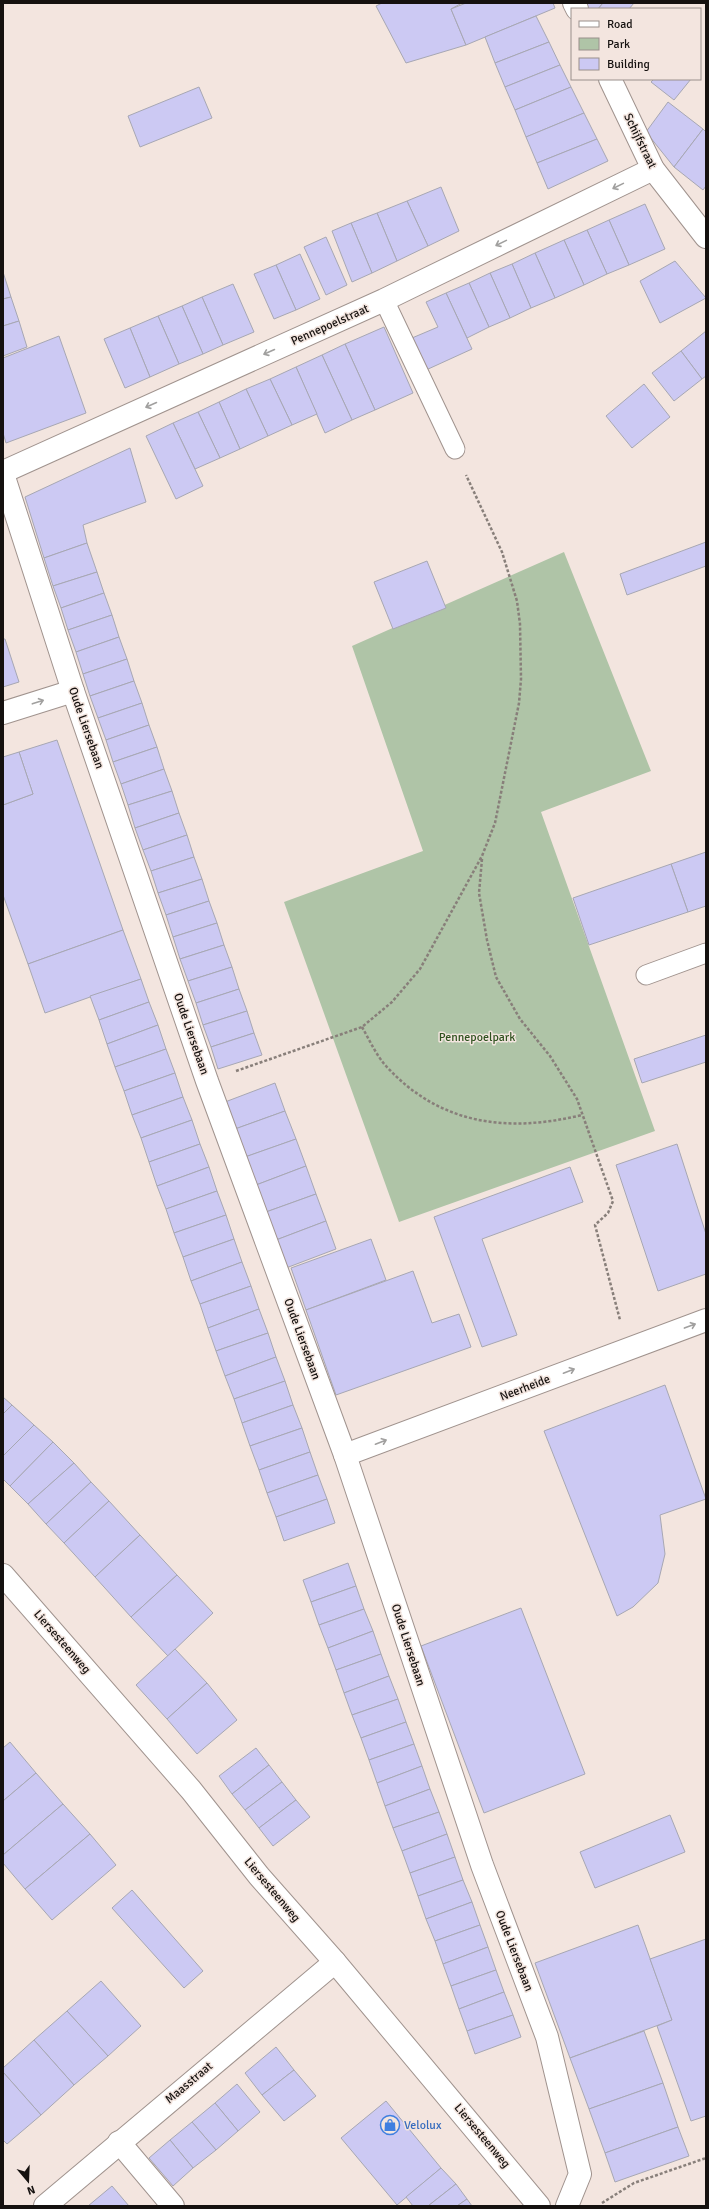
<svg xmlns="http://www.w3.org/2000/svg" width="709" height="2209" font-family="Signika,sans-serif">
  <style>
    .green { fill: #afc4a7 }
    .building { fill: #ccc9f3; stroke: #a7a7b3 }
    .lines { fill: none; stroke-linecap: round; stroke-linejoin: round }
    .service-casing { stroke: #a0938e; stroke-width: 21 }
    .minor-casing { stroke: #a0938e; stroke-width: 24 }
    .secondary-casing { stroke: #a0938e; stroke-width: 24 }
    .path { stroke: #887f7a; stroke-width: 2.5; stroke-dasharray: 3 2; stroke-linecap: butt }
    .service { stroke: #fff; stroke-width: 19 }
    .minor { stroke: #fff; stroke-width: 22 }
    .secondary { stroke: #fff; stroke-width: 22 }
    .oneway { stroke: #a1a09f }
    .labels { text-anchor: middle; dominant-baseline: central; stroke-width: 3; stroke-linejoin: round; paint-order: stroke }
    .street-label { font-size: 12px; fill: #15110f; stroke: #f3e5df }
    .park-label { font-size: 12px; fill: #2f521f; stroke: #f3e5df }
    .shop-label { font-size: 12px; fill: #366cbe; stroke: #f3e5df; text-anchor: start }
  </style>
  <rect width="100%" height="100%" fill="#f3e5df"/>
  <path class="green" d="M564 552 651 771 541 812 655 1131 399 1222 284 902 423 851 352 646Z"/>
  <g class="building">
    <path d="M382 3H462L451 9 466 45 406 63 376 6Z"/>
    <path d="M466 3H553L555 8 466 45 451 9Z"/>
    <path d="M585 3H603L598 9H588Z"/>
    <path d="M603 3H634L629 9H598Z"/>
    <path d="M536 16 549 42 495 63 485 37Z"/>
    <path d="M549 42 560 65 505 87 495 63Z"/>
    <path d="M560 65 571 87 515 110 505 87Z"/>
    <path d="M654 79H691L674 100 651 82Z"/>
    <path d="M199 87 212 118 140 147 128 116Z"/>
    <path d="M571 87 584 113 526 137 515 110Z"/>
    <path d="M668 102 703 129 674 167 646 132Z"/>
    <path d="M584 113 597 139 537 163 526 137Z"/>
    <path d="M703 129 706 132V186L703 190 674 167Z"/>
    <path d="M597 139 608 161 548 189 537 163Z"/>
    <path d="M441 187 459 231 428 246 407 201Z"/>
    <path d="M407 201 428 246 397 261 377 213Z"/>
    <path d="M645 204 665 249 629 265 609 220Z"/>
    <path d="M377 213 397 261 372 273 351 223Z"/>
    <path d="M609 220 629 265 607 274 587 230Z"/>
    <path d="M351 223 372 273 352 282 332 231Z"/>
    <path d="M587 230 607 274 584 285 564 240Z"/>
    <path d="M326 237 347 285 326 295 304 247Z"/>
    <path d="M564 240 584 285 555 298 535 253Z"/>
    <path d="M535 253 555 298 531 308 512 264Z"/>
    <path d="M300 254 320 299 296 310 276 265Z"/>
    <path d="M675 261 706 298 660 323 640 281Z"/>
    <path d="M512 264 531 308 510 318 490 273Z"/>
    <path d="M276 265 296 310 274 319 254 274Z"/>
    <path d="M3 272 11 297 3 299Z"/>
    <path d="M490 273 510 318 489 327 469 283Z"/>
    <path d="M469 283 489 327 467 338 446 293Z"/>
    <path d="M233 284 254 332 223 345 202 297Z"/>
    <path d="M446 293 472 349 426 370 412 338 438 327 426 302Z"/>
    <path d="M11 297 19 321 3 326V299Z"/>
    <path d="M202 297 223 345 203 354 182 306Z"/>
    <path d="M182 306 203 354 179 364 158 316Z"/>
    <path d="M158 316 179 364 150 377 130 328Z"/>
    <path d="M19 321 27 347 3 356V326Z"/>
    <path d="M384 327 413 393 375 410 345 344Z"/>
    <path d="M130 328 150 377 125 388 104 339Z"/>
    <path d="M706 331V376L702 379 681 351Z"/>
    <path d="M59 336 86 413 6 443 3 433V358Z"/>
    <path d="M345 344 375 410 352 420 322 355Z"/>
    <path d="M681 351 702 379 674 401 652 373Z"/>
    <path d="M322 355 352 420 325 433 296 367Z"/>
    <path d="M296 367 317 414 292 425 270 379Z"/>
    <path d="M270 379 292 425 268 436 246 389Z"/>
    <path d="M644 384 670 417 632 448 606 416Z"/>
    <path d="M246 389 268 436 240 449 219 402Z"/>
    <path d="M219 402 240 449 220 458 198 412Z"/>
    <path d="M198 412 220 458 195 469 173 423Z"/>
    <path d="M173 423 203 486 176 499 146 436Z"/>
    <path d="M130 448 146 502 83 525 87 543 44 558 25 497Z"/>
    <path d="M706 542V566L627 595 620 574Z"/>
    <path d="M87 543 97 572 53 586 44 558Z"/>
    <path d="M427 561 446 608 393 629 374 582Z"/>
    <path d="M97 572 104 593 61 608 53 586Z"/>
    <path d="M104 593 112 615 68 630 61 608Z"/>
    <path d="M112 615 119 637 76 652 68 630Z"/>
    <path d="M119 637 127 659 83 674 76 652Z"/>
    <path d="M3 639H5L19 682 3 687Z"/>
    <path d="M127 659 134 681 90 696 83 674Z"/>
    <path d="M134 681 142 703 98 718 90 696Z"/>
    <path d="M142 703 149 725 106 740 98 718Z"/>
    <path d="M149 725 157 747 113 762 106 740Z"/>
    <path d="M57 740 123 930 28 964 3 895V805L33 794 19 752Z"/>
    <path d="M157 747 164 769 121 784 113 762Z"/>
    <path d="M19 752 33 794 3 805V757Z"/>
    <path d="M164 769 172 791 128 805 121 784Z"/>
    <path d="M172 791 179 813 135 828 128 805Z"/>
    <path d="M179 813 187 835 143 850 135 828Z"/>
    <path d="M187 835 194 857 151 871 143 850Z"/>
    <path d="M706 852V906L688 912 671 864Z"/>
    <path d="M194 857 202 879 158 893 151 871Z"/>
    <path d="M671 864 688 912 589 945 573 898Z"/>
    <path d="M202 879 209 901 166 915 158 893Z"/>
    <path d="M209 901 217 923 173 937 166 915Z"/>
    <path d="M217 923 224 945 180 959 173 937Z"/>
    <path d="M123 930 141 979 45 1013 28 964Z"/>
    <path d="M224 945 232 967 188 981 180 959Z"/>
    <path d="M232 967 239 989 196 1003 188 981Z"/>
    <path d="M141 979 149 1002 99 1020 90 996Z"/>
    <path d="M239 989 247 1011 203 1025 196 1003Z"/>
    <path d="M149 1002 158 1025 107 1044 99 1020Z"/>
    <path d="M247 1011 254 1033 211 1047 203 1025Z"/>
    <path d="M158 1025 166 1049 115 1067 107 1044Z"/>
    <path d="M254 1033 262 1055 218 1069 211 1047Z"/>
    <path d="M706 1035V1062L642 1083 634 1059Z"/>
    <path d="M166 1049 175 1073 124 1091 115 1067Z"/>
    <path d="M175 1073 183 1097 132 1115 124 1091Z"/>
    <path d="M275 1083 285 1111 235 1129 225 1102Z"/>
    <path d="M183 1097 192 1120 141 1138 132 1115Z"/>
    <path d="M285 1111 296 1139 245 1157 235 1129Z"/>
    <path d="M192 1120 200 1144 149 1162 141 1138Z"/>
    <path d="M296 1139 306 1166 256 1185 245 1157Z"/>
    <path d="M200 1144 209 1167 157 1186 149 1162Z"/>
    <path d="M677 1144 706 1234V1274L658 1291 616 1165Z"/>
    <path d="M306 1166 316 1194 266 1212 256 1185Z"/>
    <path d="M209 1167 217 1191 166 1209 157 1186Z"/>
    <path d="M570 1167 583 1202 482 1239 517 1335 482 1347 434 1217Z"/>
    <path d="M217 1191 226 1215 174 1233 166 1209Z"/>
    <path d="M316 1194 326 1221 276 1240 266 1212Z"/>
    <path d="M226 1215 234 1239 183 1257 174 1233Z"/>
    <path d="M326 1221 336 1249 286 1268 276 1240Z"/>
    <path d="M234 1239 242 1262 191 1281 183 1257Z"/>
    <path d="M371 1239 386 1280 306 1310 291 1268Z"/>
    <path d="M242 1262 251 1286 200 1304 191 1281Z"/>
    <path d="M413 1271 432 1323 459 1314 471 1347 336 1395 306 1310Z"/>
    <path d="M251 1286 259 1309 208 1328 200 1304Z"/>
    <path d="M259 1309 268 1333 216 1351 208 1328Z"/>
    <path d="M268 1333 276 1357 225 1376 216 1351Z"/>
    <path d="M276 1357 285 1381 234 1399 225 1376Z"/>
    <path d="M285 1381 293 1405 242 1423 234 1399Z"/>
    <path d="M665 1385 706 1499 660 1515 665 1554 658 1583 633 1607 617 1616 544 1431Z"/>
    <path d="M3 1397 12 1405 3 1414Z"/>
    <path d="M12 1405 34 1425 3 1456V1414Z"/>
    <path d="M293 1405 302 1428 250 1446 242 1423Z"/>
    <path d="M34 1425 53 1442 10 1486 3 1479V1456Z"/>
    <path d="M302 1428 310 1452 259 1470 250 1446Z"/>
    <path d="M53 1442 74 1463 28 1504 10 1486Z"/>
    <path d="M310 1452 318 1475 267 1493 259 1470Z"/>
    <path d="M74 1463 91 1482 46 1524 28 1504Z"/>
    <path d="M318 1475 327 1499 276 1517 267 1493Z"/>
    <path d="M91 1482 109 1501 64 1543 46 1524Z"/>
    <path d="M327 1499 335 1523 284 1541 276 1517Z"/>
    <path d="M109 1501 140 1535 95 1577 64 1543Z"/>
    <path d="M140 1535 177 1575 131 1617 95 1577Z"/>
    <path d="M348 1563 356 1586 311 1602 303 1580Z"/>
    <path d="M177 1575 213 1613 168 1656 131 1617Z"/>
    <path d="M356 1586 364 1609 319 1625 311 1602Z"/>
    <path d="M521 1608 585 1774 484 1813 421 1646Z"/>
    <path d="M364 1609 373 1631 328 1648 319 1625Z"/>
    <path d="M373 1631 381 1654 336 1670 328 1648Z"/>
    <path d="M175 1649 207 1683 167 1719 136 1685Z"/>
    <path d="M381 1654 389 1676 344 1693 336 1670Z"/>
    <path d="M389 1676 398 1699 352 1715 344 1693Z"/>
    <path d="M207 1683 237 1720 197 1754 167 1719Z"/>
    <path d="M398 1699 406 1722 361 1738 352 1715Z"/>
    <path d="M406 1722 414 1744 369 1760 361 1738Z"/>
    <path d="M10 1742 36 1773 3 1801V1748Z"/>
    <path d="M414 1744 422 1766 377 1783 369 1760Z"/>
    <path d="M256 1748 269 1765 232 1794 219 1776Z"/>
    <path d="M269 1765 282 1782 245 1810 232 1794Z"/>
    <path d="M422 1766 430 1789 385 1806 377 1783Z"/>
    <path d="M36 1773 63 1804 3 1855V1801Z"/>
    <path d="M282 1782 296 1800 259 1828 245 1810Z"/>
    <path d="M430 1789 439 1812 393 1828 385 1806Z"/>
    <path d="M296 1800 310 1817 273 1846 259 1828Z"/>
    <path d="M63 1804 90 1834 25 1889 3 1863V1855Z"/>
    <path d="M439 1812 447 1834 402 1851 393 1828Z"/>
    <path d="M670 1815 685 1852 595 1888 580 1852Z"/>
    <path d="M90 1834 116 1865 52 1920 25 1889Z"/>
    <path d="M447 1834 455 1857 410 1873 402 1851Z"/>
    <path d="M455 1857 463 1880 418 1896 410 1873Z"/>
    <path d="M463 1880 472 1902 426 1919 418 1896Z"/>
    <path d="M132 1890 203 1971 184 1988 112 1908Z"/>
    <path d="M472 1902 480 1925 435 1941 426 1919Z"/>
    <path d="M480 1925 488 1947 443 1964 435 1941Z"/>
    <path d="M638 1925 672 2020 570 2058 535 1963Z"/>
    <path d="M706 1939V2116L691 2121 657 2026 672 2020 650 1959Z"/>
    <path d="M488 1947 496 1970 451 1986 443 1964Z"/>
    <path d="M496 1970 504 1992 459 2009 451 1986Z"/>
    <path d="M101 1981 141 2026 108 2056 67 2011Z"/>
    <path d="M504 1992 513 2015 467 2031 459 2009Z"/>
    <path d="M67 2011 108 2056 74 2085 34 2040Z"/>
    <path d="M513 2015 521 2037 475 2054 467 2031Z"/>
    <path d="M644 2031 663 2083 589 2109 570 2058Z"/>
    <path d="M34 2040 74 2085 41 2115 3 2072V2068Z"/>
    <path d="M276 2047 294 2070 262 2095 245 2073Z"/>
    <path d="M294 2070 316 2096 284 2121 262 2095Z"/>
    <path d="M3 2072 41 2115 7 2144 3 2140Z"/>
    <path d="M663 2083 678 2127 605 2153 589 2109Z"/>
    <path d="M237 2084 260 2112 238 2131 215 2103Z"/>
    <path d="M386 2101 441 2168 397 2205 341 2138Z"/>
    <path d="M215 2103 238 2131 216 2150 192 2122Z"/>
    <path d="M192 2122 216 2150 193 2168 170 2140Z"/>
    <path d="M678 2127 689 2156 615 2182 605 2153Z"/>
    <path d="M170 2140 193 2168 173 2186 149 2158Z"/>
    <path d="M441 2168 456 2184 428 2206H413L406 2197Z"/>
    <path d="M456 2184 467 2199 457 2206H428Z"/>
    <path d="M112 2186 129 2206H88Z"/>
    <path d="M467 2199 472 2206H457Z"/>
  </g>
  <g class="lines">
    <defs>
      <g id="service">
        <path d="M384 300 455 449"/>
        <path d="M646 975 706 953"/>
      </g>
      <g id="minor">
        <path d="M574 3 577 9"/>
        <path d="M610 79 653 169 706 237"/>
        <path d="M3 472 384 300 653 169"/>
        <path d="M3 474 73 691 207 1081 345 1455 482 1865 547 2037 580 2174 567 2206"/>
        <path d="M3 713 73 691"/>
        <path d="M345 1455 706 1320"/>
        <path d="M119 2142 173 2206"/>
        <path d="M45 2206 335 1962"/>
      </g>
      <path id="secondary" d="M3 1575 191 1790 259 1876 335 1962 539 2206"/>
    </defs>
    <use href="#service" class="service-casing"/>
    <use href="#minor" class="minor-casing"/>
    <use href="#secondary" class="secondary-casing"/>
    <g class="path">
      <path d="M482 859 479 893 487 940 496 977 520 1019 550 1056 577 1099 613 1201 608 1213 595 1225 620 1320"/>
      <path d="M362 1027C369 1039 376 1055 386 1066 440 1125 507 1133 582 1115"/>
      <path d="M236 1071 362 1027 392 1002 420 969 482 856 495 823 519 703 521 679 520 624 517 601 502 552 466 475"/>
      <path d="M602 2203 634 2183 706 2158"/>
    </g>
    <use href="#service" class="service"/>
    <use href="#minor" class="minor"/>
    <use href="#secondary" class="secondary"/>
  </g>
  <defs><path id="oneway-shaft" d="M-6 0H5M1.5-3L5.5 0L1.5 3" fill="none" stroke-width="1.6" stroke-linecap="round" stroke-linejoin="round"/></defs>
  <g class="oneway">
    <use href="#oneway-shaft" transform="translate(618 186) rotate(154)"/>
    <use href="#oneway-shaft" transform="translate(501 243) rotate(154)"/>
    <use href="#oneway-shaft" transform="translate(269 352) rotate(156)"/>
    <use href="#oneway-shaft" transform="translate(151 405) rotate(156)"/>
    <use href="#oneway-shaft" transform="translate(38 702) rotate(-18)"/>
    <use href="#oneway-shaft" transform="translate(690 1326) rotate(-20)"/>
    <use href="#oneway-shaft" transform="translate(569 1371) rotate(-21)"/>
    <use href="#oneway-shaft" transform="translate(381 1442) rotate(-21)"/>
  </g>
  <defs>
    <symbol id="shop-ring" viewBox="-11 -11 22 22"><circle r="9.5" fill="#f3e5df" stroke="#3f7fe0" stroke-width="1.5"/><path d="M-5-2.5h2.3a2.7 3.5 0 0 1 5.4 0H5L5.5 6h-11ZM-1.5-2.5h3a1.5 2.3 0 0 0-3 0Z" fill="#3f7fe0"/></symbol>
  </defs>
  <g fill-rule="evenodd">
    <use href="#shop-ring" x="379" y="2114" width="22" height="22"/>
  </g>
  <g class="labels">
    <g class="street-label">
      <text transform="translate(640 141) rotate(64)">Schijfstraat</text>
      <text transform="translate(330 325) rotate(-24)">Pennepoelstraat</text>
      <text transform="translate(86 728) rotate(71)">Oude Liersebaan</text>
      <text transform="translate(191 1034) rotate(71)">Oude Liersebaan</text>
      <text transform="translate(302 1339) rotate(70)">Oude Liersebaan</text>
      <text transform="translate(525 1388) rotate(-21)">Neerheide</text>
      <text transform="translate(62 1642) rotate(49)">Liersesteenweg</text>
      <text transform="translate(408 1645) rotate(72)">Oude Liersebaan</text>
      <text transform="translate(272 1890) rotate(50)">Liersesteenweg</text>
      <text transform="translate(514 1951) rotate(69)">Oude Liersebaan</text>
      <text transform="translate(189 2083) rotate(-40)">Maasstraat</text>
      <text transform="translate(482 2136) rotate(50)">Liersesteenweg</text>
    </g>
    <g class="park-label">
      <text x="477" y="1037">Pennepoelpark</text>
    </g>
    <g class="shop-label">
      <text x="404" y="2125">Velolux</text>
    </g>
  </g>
  <rect width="709" height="2209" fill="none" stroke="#15110f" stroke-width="8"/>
  <rect x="571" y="8" width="130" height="72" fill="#f3e5df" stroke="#9a908c"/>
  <rect x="579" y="21" width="20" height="6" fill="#ffffff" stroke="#9a908c"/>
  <text x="607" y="28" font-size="12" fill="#15110f">Road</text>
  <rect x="579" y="38" width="20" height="12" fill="#afc4a7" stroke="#9a908c"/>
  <text x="607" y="48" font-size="12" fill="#15110f">Park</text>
  <rect x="579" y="58" width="20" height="12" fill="#ccc9f3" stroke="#9a908c"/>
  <text x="607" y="68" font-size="12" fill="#15110f">Building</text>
  <g transform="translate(28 2181) rotate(161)" stroke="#f3e5df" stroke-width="3" paint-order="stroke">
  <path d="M0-3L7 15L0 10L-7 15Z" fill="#15110f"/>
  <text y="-6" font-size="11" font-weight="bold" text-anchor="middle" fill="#15110f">N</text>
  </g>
</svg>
